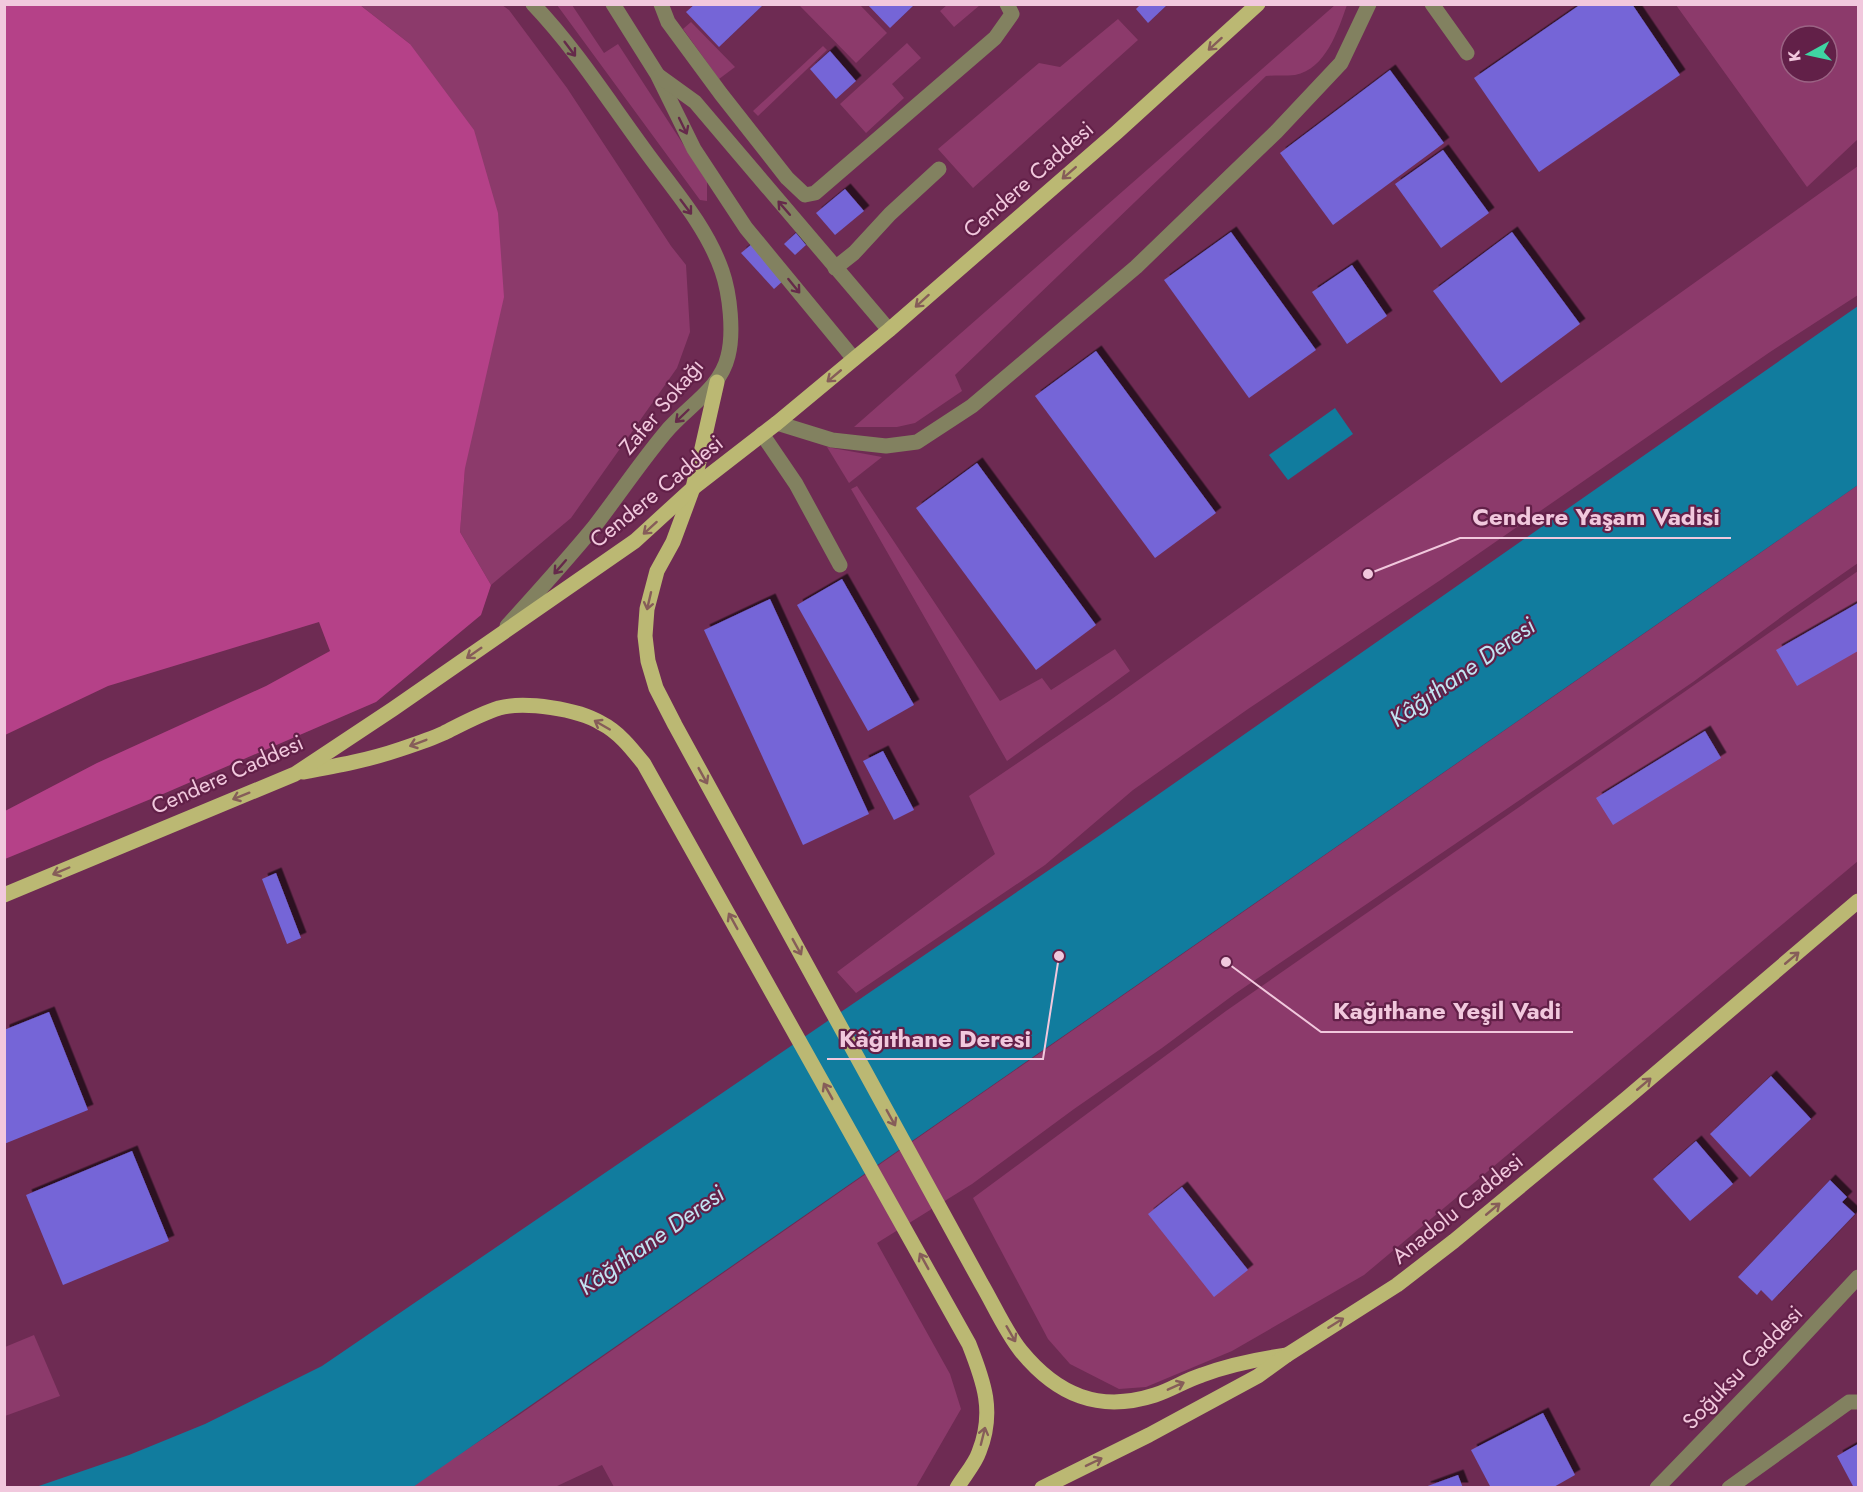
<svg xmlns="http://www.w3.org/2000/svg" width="1863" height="1492" font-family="Jost,sans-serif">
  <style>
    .green { fill: #8c3a6b; fill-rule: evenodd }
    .forest { fill: #b54188 }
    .water { fill: #117c9e }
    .building { fill: #7565d7; filter: url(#shadow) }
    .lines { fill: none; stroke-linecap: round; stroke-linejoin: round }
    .minor { stroke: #828160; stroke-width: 15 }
    .major { stroke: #bbb873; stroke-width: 15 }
    .oneway { stroke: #865d59 }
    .oneway2 { stroke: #652a4a }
    .labels { text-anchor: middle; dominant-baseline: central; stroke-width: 4.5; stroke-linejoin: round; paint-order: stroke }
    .street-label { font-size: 22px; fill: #f1c8dd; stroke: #622048 }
    .water-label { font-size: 24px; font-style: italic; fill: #c2e3f1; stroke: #622048 }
    .leader { fill: none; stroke: #f1c8dd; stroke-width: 2 }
    .callout-dot { fill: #f1c8dd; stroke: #622048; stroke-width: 2 }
    .callout-label { font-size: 24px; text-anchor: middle; font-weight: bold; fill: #f1c8dd; stroke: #622048; stroke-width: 4.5; stroke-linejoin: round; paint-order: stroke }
  </style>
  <defs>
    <filter id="shadow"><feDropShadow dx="5.5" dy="-5.5" stdDeviation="0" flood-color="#0009"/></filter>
  </defs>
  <rect width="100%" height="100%" fill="#6e2b53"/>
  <g class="green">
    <path d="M360 5H502L509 10 567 88 671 246 686 265 690 332 677 368 571 518 491 585 460 532 465 468 410 44Z"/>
    <path d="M557 5H572L604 53 618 44 707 181V201L700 200Z"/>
    <path d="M799 5H860L887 33 856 63Z"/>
    <path d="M947 5V4L980 5 954 27 940 11Z"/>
    <path d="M1335 5H1347C1338 30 1326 69 1295 75 1286 76 1275 75 1266 76L955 375 962 391 915 423 897 427H854Z"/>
    <path d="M1676 5H1858V139L1807 187ZM1791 36H1827V72H1791Z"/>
    <path d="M1118 19 1138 40 973 188 938 149 1039 63 1060 67Z"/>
    <path d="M691 22 735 67 719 79 683 29Z"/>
    <path d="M907 43 921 58 892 84 904 98 866 133 840 104Z"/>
    <path d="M823 46 827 50 758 116 753 111Z"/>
    <path d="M1858 166V295L1770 352 1442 579 1248 709 1133 790 1045 865 856 993 837 972 995 854 969 796 1109 701Z"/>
    <path d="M827 447 882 457 849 483Z"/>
    <path d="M1858 485V563L1788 612 1693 682 1236 993 1162 1048 1074 1109 972 1184 877 1243 950 1374 961 1409 916 1487H614L602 1465 555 1487 408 1488 516 1417Z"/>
    <path d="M857 486 1000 701 1042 678 1051 690 1115 649 1130 671 1007 761 851 489Z"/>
    <path d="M1858 571V861L1364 1275 1232 1351 1146 1387 1119 1389 1070 1364 1048 1339 973 1198 1226 1011Z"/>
    <path d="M34 1335 60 1396 5 1416V1347Z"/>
  </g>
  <path class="forest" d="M5 4 360 5 410 44 474 130 498 213 504 297 465 468 460 532 491 585 481 615 376 702 163 794 5 859V811L97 763 266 686 330 651 319 622 108 686 5 735Z"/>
  <g class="water">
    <path d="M1858 306V485L413 1487 33 1488 129 1455 205 1424 322 1366 1093 840Z"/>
    <path d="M1335 408 1353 434 1288 480 1269 455Z"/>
  </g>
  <g class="building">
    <path d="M695 4H764L719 47 686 12Z"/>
    <path d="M867 4H915L890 28Z"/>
    <path d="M1141 4H1168L1148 23 1136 9Z"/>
    <path d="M1581 4H1632L1680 75 1539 172 1474 78Z"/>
    <path d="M830 51 856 81 836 99 810 69Z"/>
    <path d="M1390 70 1444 143 1333 225 1280 153Z"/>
    <path d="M1443 150 1489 213 1441 248 1395 184Z"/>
    <path d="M845 189 864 211 835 235 816 213Z"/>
    <path d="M1231 232 1316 350 1249 398 1164 280Z"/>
    <path d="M1512 232 1580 324 1501 383 1433 291Z"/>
    <path d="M796 233 806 245 795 255 784 244Z"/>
    <path d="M752 244 784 280 774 289 741 253Z"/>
    <path d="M1352 265 1387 316 1347 344 1312 292Z"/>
    <path d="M1096 351 1216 513 1155 558 1035 396Z"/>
    <path d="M977 463 1096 625 1036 670 916 508Z"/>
    <path d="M842 579 914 705 868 731 797 605Z"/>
    <path d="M770 599 869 814 803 845 704 630Z"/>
    <path d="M1858 603V651L1797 686 1776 650Z"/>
    <path d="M1705 731 1721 758 1613 825 1596 798Z"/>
    <path d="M883 751 914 810 894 820 863 761Z"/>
    <path d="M276 873 301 938 287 944 262 879Z"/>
    <path d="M49 1012 88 1110 4 1144V1030Z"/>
    <path d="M1771 1076 1811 1119 1750 1177 1710 1134Z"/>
    <path d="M1696 1141 1733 1184 1690 1221 1653 1179Z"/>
    <path d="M132 1151 169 1241 63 1285 26 1195Z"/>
    <path d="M1830 1180 1847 1197 1842 1202 1855 1214 1772 1301 1761 1290 1757 1295 1738 1277Z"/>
    <path d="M1182 1187 1248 1270 1214 1297 1148 1214Z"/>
    <path d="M1543 1413 1575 1475 1552 1488H1491L1471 1450Z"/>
    <path d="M1858 1444V1488H1854L1837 1456Z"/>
    <path d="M1458 1475 1463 1488H1425V1487Z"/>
  </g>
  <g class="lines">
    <g class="minor">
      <path d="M613 4 657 74 694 149 746 228 854 359"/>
      <path d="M661 4 668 22 721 94 787 178 805 195 815 193 995 38 1012 14 1007 4"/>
      <path d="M1432 4 1467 53"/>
      <path d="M659 76 695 102 889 330"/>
      <path d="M835 268 854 253 890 214 939 169"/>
      <path d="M777 423 832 440 886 446 917 442 972 406 1136 267 1276 132 1341 63 1369 4"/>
      <path d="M762 434 796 484 840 565"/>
      <path d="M507 626C536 594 566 561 594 527 618 496 640 463 665 433 686 407 720 390 728 356 734 333 730 294 722 271 706 225 672 188 644 149 608 100 575 48 533 4"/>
      <path d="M1657 1488 1778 1363 1858 1277"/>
      <path d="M1729 1488 1849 1402H1858"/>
    </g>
    <g class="major">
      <path d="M717 382 693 488 673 542 657 571 647 609 645 636 648 661 656 688 675 725 981 1283C994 1305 1005 1331 1021 1351 1057 1395 1099 1413 1155 1395 1171 1390 1186 1380 1202 1375 1229 1365 1258 1359 1287 1355"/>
      <path d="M303 772C336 766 369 760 401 749 416 744 431 739 444 733 462 724 480 714 499 708 525 701 578 709 601 723 619 732 632 749 644 764L969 1344C984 1382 995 1412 979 1452 975 1464 964 1476 957 1488"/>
      <path d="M4 895 295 774 393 709 635 541 693 488 777 423 889 330 1117 132 1258 4"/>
      <path d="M1042 1488 1149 1435 1258 1376 1287 1355 1397 1285 1454 1241 1627 1098 1858 901"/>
    </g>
  </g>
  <defs><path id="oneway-shaft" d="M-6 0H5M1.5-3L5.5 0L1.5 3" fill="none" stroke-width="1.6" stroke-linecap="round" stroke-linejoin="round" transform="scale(1.5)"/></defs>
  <g class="oneway">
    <use href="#oneway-shaft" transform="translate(1215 44) rotate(138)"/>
    <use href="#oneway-shaft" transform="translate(1069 173) rotate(139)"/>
    <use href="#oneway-shaft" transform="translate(922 301) rotate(138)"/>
    <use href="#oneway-shaft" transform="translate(834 376) rotate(140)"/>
    <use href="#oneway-shaft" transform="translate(650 528) rotate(138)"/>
    <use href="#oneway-shaft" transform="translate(649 601) rotate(103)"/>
    <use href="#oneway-shaft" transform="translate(474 653) rotate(145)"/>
    <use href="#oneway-shaft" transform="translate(602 725) rotate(-150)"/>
    <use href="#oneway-shaft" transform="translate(418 743) rotate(159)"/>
    <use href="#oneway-shaft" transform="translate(703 776) rotate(61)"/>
    <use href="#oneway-shaft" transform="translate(241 796) rotate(158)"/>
    <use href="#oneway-shaft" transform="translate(61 871) rotate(157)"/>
    <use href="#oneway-shaft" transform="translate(733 921) rotate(-119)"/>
    <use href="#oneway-shaft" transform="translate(797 947) rotate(61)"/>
    <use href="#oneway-shaft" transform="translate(1792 958) rotate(-40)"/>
    <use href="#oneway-shaft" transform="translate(1644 1084) rotate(-40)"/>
    <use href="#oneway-shaft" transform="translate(828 1091) rotate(-119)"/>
    <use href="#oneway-shaft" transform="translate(891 1118) rotate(61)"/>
    <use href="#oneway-shaft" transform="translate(1493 1209) rotate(-40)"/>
    <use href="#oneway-shaft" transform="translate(924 1261) rotate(-119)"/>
    <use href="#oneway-shaft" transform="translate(1336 1323) rotate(-32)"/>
    <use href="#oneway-shaft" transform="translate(1011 1334) rotate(60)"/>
    <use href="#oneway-shaft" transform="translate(1176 1386) rotate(-24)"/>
    <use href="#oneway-shaft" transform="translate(983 1436) rotate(-76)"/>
    <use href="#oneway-shaft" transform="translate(1094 1462) rotate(-26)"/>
  </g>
  <g class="oneway2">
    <use href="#oneway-shaft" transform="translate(570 49) rotate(53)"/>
    <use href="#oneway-shaft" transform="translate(683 126) rotate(64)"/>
    <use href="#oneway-shaft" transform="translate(686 207) rotate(53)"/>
    <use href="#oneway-shaft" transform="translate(784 208) rotate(-131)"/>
    <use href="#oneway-shaft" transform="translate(794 286) rotate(51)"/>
    <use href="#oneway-shaft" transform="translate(682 416) rotate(136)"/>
    <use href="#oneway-shaft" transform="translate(560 567) rotate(131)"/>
  </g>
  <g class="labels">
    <g class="street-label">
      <text transform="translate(1028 179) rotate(-41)">Cendere Caddesi</text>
      <text transform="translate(661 406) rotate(-50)">Zafer Sokağı</text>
      <text transform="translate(656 491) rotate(-39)">Cendere Caddesi</text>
      <text transform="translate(227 774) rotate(-24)">Cendere Caddesi</text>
      <text transform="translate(1457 1208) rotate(-39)">Anadolu Caddesi</text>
      <text transform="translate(1742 1367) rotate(-46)">Soğuksu Caddesi</text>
    </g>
    <g class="water-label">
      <text transform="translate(1462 672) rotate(-35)">Kâğıthane Deresi</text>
      <text transform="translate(651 1240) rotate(-35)">Kâğıthane Deresi</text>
    </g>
  </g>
  <path class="leader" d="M1368 574L1460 538H1731M1226 962L1321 1032H1573M1059 956L1043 1059H827"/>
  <g class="callout-dot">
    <circle cx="1368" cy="574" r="6"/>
    <circle cx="1226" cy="962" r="6"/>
    <circle cx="1059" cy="956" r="6"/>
  </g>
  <g class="callout-label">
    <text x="1596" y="525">Cendere Yaşam Vadisi</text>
    <text x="1447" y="1019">Kağıthane Yeşil Vadi</text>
    <text x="935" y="1047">Kâğıthane Deresi</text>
  </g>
  <rect width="1863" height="1492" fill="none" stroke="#f1c8dd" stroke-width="12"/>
  <g transform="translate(1809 54) rotate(262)"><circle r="28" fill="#622048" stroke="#9b6384" stroke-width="1.5"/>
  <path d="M0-4.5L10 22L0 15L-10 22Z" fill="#3fd4a2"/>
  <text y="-9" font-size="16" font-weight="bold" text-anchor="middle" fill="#f1c8dd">K</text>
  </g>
</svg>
